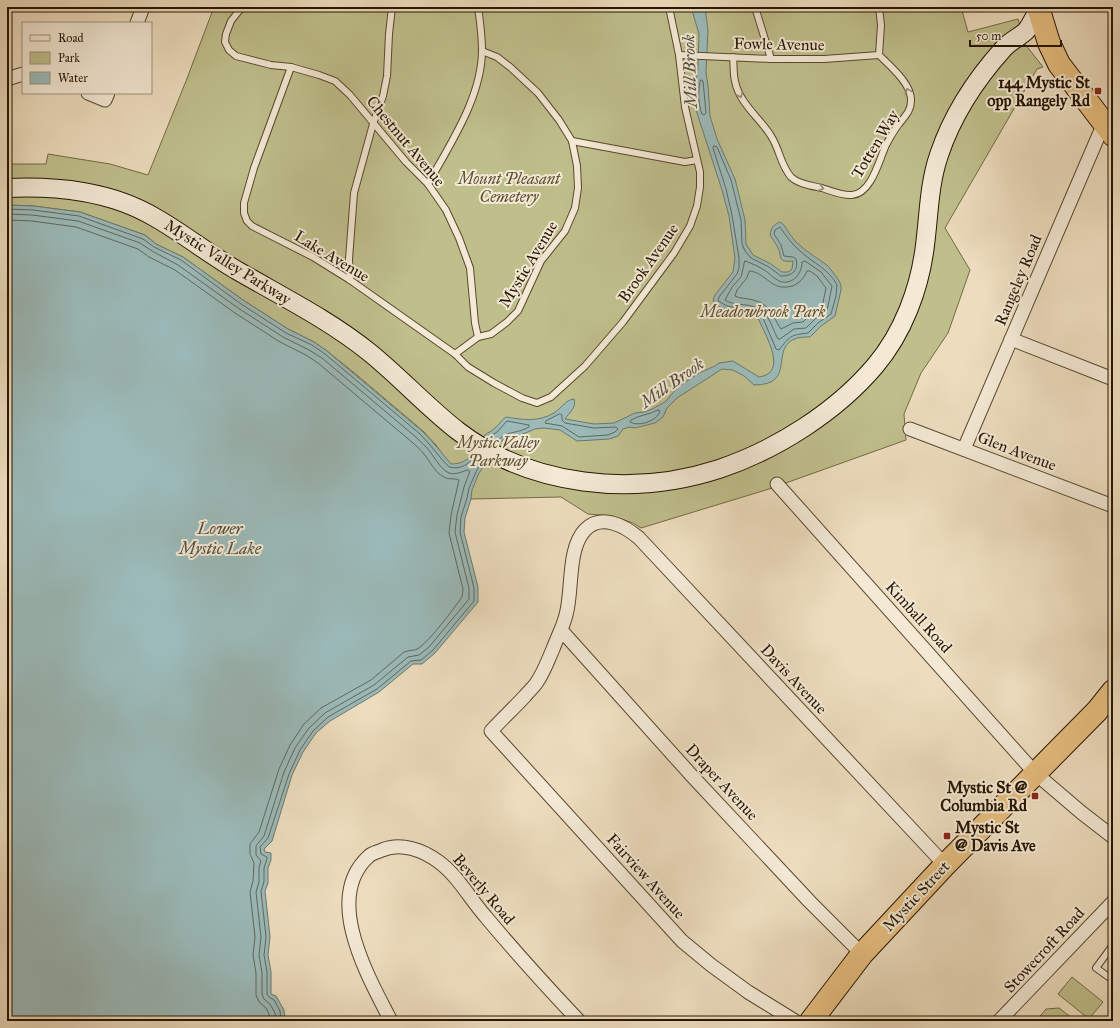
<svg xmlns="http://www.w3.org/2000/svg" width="1120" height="1028" font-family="'IM FELL Great Primer',serif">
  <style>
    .green { fill: #bfbf8c; stroke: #726a46 }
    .water { fill: #9bbab9; stroke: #6c786f }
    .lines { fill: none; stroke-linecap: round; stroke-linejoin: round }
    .shore { stroke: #60685d; stroke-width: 1 }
    .lane-casing { stroke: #584730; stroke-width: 8 }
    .street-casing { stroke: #584730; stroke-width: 15 }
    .secondary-casing { stroke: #261501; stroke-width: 20 }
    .highway-casing { stroke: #261501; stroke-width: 24 }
    .lane { stroke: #f3e9d5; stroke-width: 6 }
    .street { stroke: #f3e9d5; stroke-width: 13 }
    .secondary { stroke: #f3e9d5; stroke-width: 18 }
    .highway { stroke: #e6be7f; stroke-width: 22 }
    .oneway { stroke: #978a76 }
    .poi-dot { fill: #8f2418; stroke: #f3e9d5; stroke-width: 1.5 }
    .labels { text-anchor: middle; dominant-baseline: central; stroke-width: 4; stroke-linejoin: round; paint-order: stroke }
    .street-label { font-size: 16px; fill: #261501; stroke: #f3e9d5 }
    .poi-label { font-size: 16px; font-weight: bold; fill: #261501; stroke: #f3e9d5; text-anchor: end }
    .park-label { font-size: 16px; font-style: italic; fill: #5c5032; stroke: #f3e9d5 }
    .water-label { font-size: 17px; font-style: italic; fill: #4f4f41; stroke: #f3e9d5 }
  </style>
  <rect width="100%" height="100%" fill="#edddbe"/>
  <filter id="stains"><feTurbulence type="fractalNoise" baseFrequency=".005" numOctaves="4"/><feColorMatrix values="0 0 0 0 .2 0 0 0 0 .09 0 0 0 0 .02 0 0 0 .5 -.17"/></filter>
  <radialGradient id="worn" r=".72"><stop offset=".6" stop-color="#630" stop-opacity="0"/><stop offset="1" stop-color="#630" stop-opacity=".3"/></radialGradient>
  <g class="green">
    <path d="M214 7H961L968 32 1018 19 1025 44 1043 67 1037 69 945 228 970 270 948 333 921 373 904 414 906 440 769 489 641 528 633 523 612 516 588 514 561 497 471 499 461 480 436 445 423 431 358 376 327 351 314 342 288 329 243 300 183 257 156 244 145 235 80 212 33 206 7 205V164H46L48 154 110 164 148 175 186 81Z"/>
    <path d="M1072 977 1103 1002 1089 1019 1058 994Z"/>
    <path d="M1059 1008 1076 1021H1036L1046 1009Z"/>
  </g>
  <path class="water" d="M691 7H705L708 31 706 72 708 86 710 116 717 139 735 179 745 220 746 244 753 255 771 264 782 272H788L792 269 793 261C776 263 783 256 777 246 775 242 772 239 770 235 771 228 773 225 780 222L784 225 789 233 795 241 804 249 828 266 838 279 841 285V290L835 316 821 326 810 337C806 337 801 337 797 338 768 347 798 385 754 385L744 376 733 370 722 369 677 398 667 408 663 417 655 423 635 428 629 427 623 429 618 436 609 439 577 441 560 430 544 428 535 429 520 435 508 437 504 439 499 444 479 473 472 490 471 499 465 518 464 532 478 587V602L435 653 422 664H413L379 692 330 721 316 733 303 752 292 775 272 841 264 849 265 852 271 853V860L268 868V883L265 891 270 937 268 955 271 972V994L276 996 284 1010 285 1021H7V205L34 206 80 212 145 235 156 244 183 257 243 300 288 329 314 342 327 351 423 432C433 442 442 453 451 464 473 464 473 448 485 435 488 432 493 431 495 428 500 424 501 420 506 417 523 420 539 422 554 413 561 409 565 400 574 399 577 407 569 413 565 419L594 424 614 423 635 413 644 412 652 409 665 402 678 387 699 373 715 366 719 363 733 361 759 377C789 373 765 335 759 320 747 309 729 314 715 304L713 300 715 295 733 272 735 258 729 216 722 190 696 110 694 95 698 67 699 34Z"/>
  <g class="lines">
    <g class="shore">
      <path d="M701 80 703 81 706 113 704 115 702 114C698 103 698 93 700 82Z"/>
      <path d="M714 146 717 147 731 180 741 220 742 244 745 251 751 258 769 267 781 276C792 276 799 271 796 259L793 257 784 256 781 245 774 234 775 230 780 227C786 236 792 244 800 251 813 263 829 269 837 285L836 296 831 314 818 323 808 333C790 335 790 336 779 350L776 349 763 318 758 313 750 310 727 306 718 301 719 297 737 274 739 268V258L732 215 726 189 713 148Z"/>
      <path d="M7 209 33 210 79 216 143 239 154 247 181 260 241 304 286 333 312 345 325 354 420 434C431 445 439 457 449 467 460 470 470 464 476 455"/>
      <path d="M7 214 32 215 78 221 140 243 152 251 178 265 238 308 283 337 309 350 322 358 417 438C420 442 425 445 428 449 433 455 441 470 449 473 455 475 462 472 467 470L470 471 464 487 457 515 455 532 469 588V599L429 647 419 655 408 657 374 685 325 713 309 728 295 748 284 772 264 836 256 846V855L261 861 259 867V882L256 892 261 937 259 955 262 973V994L264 999 270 1004 275 1013 276 1021"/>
      <path d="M7 220 32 221 76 227 138 249 149 257 175 270 235 313 280 342 306 355 318 363 413 443C416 446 421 450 424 454 430 461 435 473 444 477 449 480 455 478 459 480L451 515 449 533 463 589 462 597C452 611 432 638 419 648 415 651 409 650 404 652L371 680 321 708 304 724 290 745 279 769 259 832 250 844V854L254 863 253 881 250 892 255 937 253 955 256 973V995L259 1002 266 1008 269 1014 270 1021"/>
      <path d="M745 261C751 263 760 267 766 271 770 274 773 278 779 281 792 286 802 274 802 262L805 261 821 272 832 286 827 311 815 319 806 328 794 329 780 339H778C769 322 769 308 746 305 739 304 731 304 725 300L732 287 741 277Z"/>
      <path d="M750 271C767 273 771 292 792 286 799 284 804 278 807 271H810L817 276 826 288 822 307 811 314 803 322 793 323 781 329C772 316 772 305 753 300 747 298 740 299 735 296L737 290 746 279Z"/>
      <path d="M658 410 660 411C657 421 639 427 630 422L631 420C639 415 649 415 658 410Z"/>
      <path d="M560 414 562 415V420L565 423 594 428 616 427 618 429 615 432 608 435 579 437 562 426 545 423 546 421Z"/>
      <path d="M487 438 497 432 507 421 529 425V427C515 435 508 429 495 443"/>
      <path d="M281 1021 280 1011 274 1000 269 997 267 994V972L264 955 266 937 261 891 264 882V868L267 859V857L261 854 260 847 268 838 289 774 300 750 313 731 328 717 377 689 411 661 421 660 433 650 474 601V588L460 532 461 517 467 498 469 488 476 472 483 459"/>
    </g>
    <defs>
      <g id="lane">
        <path d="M242 7 231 21 226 34 225 42 229 50 236 56 271 65 291 67 319 75 335 81 350 95 406 162 428 184 446 210 459 238 470 268 475 323 478 337"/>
        <path d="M755 7 771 59"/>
        <path d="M679 55 771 59H824L879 55"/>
        <path d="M879 55 881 25 879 7"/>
        <path d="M733 57C734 65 733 73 735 81 739 103 760 118 771 136 780 150 780 164 791 177 798 184 813 186 822 188 831 191 843 196 852 195 872 193 879 160 886 145 890 138 894 130 899 124 905 116 911 111 911 101 912 84 890 66 879 55"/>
        <path d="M291 67 254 168 244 203V213L247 221 252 226 313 257 350 280 455 354 468 367 494 383 522 398 537 403 551 397 585 366 623 322 674 253 690 226 697 206 700 187V172L685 107 679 55 669 7"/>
        <path d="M572 141 685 162 697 160"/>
        <path d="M428 184C450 144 482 97 482 50 482 35 480 21 478 7"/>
        <path d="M350 280 349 259 354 193 373 124 383 96 387 76 389 34 392 7"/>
        <path d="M455 354 478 337 491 334 507 322 518 311 541 261 565 231 575 208 578 188 577 166 572 141 559 120 538 93 510 67 497 57 482 51"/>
        <path d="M1113 945 1096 968 1113 980"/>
      </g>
      <g id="street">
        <path d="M137 23 143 7"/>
        <path d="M7 79 23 74"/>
        <path d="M88 93 105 100 108 93"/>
        <path d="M1011 339 1113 379"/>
        <path d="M910 429 1113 506"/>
        <path d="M964 449 1104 123"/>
        <path d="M777 484 1035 773 1082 813 1113 837"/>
        <path d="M561 630 692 776 810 902 862 954"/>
        <path d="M391 1021C369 978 322 898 369 856 372 853 378 852 382 850 401 842 423 850 439 862 458 876 470 899 486 917 516 953 547 987 579 1021"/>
        <path d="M795 1021 748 992 711 965 682 941 491 731C502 719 514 708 525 696 529 691 534 687 537 682 544 672 548 660 553 649 557 638 563 627 566 615 573 590 567 549 585 530 601 513 625 526 639 538L945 865"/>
        <path d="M999 1021 1113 902"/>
      </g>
      <path id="secondary" d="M7 188C58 186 111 191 156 218 184 234 210 255 238 271 283 297 329 320 369 352 400 377 427 407 458 431 531 487 633 497 719 469 776 450 836 412 875 366 903 333 920 288 925 245 929 214 929 184 939 155 952 116 976 79 1004 48 1010 41 1020 37 1026 31 1032 24 1035 14 1041 7"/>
      <g id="highway">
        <path d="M1038 7 1049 43 1059 64 1113 135"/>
        <path d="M811 1021 862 954 945 865 1097 711 1113 691"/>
      </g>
    </defs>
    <use href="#lane" class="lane-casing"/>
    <use href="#street" class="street-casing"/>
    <use href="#secondary" class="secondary-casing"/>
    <use href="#highway" class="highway-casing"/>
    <use href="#lane" class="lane"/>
    <use href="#street" class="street"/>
    <use href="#secondary" class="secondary"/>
    <use href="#highway" class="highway"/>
  </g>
  <defs><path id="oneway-chevron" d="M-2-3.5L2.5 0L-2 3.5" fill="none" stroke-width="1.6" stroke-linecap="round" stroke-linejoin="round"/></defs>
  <g class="oneway">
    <use href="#oneway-chevron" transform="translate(908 91) rotate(-111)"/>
    <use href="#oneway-chevron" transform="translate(740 95) rotate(66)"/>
    <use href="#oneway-chevron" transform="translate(821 188) rotate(16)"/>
  </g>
  <g class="poi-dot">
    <rect x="1094" y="87" width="8" height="8" rx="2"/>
    <rect x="1031" y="792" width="8" height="8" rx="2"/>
    <rect x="943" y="832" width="8" height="8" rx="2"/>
  </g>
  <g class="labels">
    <g class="street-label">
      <text transform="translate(779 44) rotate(1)">Fowle Avenue</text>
      <text transform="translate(406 141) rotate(50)">Chestnut Avenue</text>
      <text transform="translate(875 144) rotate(-59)">Totten Way</text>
      <text transform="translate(332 256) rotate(31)">Lake Avenue</text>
      <text transform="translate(228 262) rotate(32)">Mystic Valley Parkway</text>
      <text transform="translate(648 263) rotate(-55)">Brook Avenue</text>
      <text transform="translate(528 264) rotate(-59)">Mystic Avenue</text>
      <text transform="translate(1018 280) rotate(-67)">Rangeley Road</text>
      <text transform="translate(1017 451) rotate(21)">Glen Avenue</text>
      <text transform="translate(919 617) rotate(48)">Kimball Road</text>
      <text transform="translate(794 679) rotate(47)">Davis Avenue</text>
      <text transform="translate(722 782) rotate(47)">Draper Avenue</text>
      <text transform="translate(646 876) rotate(48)">Fairview Avenue</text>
      <text transform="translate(484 889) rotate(50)">Beverly Road</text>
      <text transform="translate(916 896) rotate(-47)">Mystic Street</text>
      <text transform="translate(1044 950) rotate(-47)">Stowecroft Road</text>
    </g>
    <g class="poi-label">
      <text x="1090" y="82">144 Mystic St<tspan x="1090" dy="18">opp Rangely Rd</tspan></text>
      <text x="1027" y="787">Mystic St @<tspan x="1027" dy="18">Columbia Rd</tspan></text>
      <text x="955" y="827" text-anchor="start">Mystic St<tspan x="955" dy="18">@ Davis Ave</tspan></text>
    </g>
    <g class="park-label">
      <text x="509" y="178">Mount Pleasant<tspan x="509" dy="18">Cemetery</tspan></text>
      <text x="763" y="311">Meadowbrook Park</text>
      <text x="498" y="442">Mystic Valley<tspan x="498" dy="18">Parkway</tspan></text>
    </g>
    <g class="water-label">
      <text transform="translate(690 71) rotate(-92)">Mill Brook</text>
      <text transform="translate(672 383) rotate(-35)">Mill Brook</text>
      <text x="220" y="528">Lower<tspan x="220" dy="20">Mystic Lake</tspan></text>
    </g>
  </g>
  <rect width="1120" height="1028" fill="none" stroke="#edddbe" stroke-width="24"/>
  <rect x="8" y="8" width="1104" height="1012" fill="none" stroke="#261501" stroke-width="2"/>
  <rect x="12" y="12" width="1096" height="1004" fill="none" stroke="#261501"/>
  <rect x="22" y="22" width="130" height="72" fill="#f3e9d5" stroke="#a19480"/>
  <rect x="30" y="35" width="20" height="6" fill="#f3e9d5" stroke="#a19480"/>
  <text x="58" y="42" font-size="12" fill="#261501">Road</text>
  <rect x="30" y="52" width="20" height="12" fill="#bfbf8c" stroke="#a19480"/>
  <text x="58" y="62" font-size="12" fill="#261501">Park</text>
  <rect x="30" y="72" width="20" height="12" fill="#9bbab9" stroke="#a19480"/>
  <text x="58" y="82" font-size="12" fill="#261501">Water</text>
  <path d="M970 40v6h91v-6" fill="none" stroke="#261501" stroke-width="2"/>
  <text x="976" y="40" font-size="12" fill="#261501" stroke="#f3e9d5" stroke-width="3" paint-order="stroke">50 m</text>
  <rect width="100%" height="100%" filter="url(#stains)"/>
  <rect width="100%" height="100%" fill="url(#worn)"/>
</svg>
